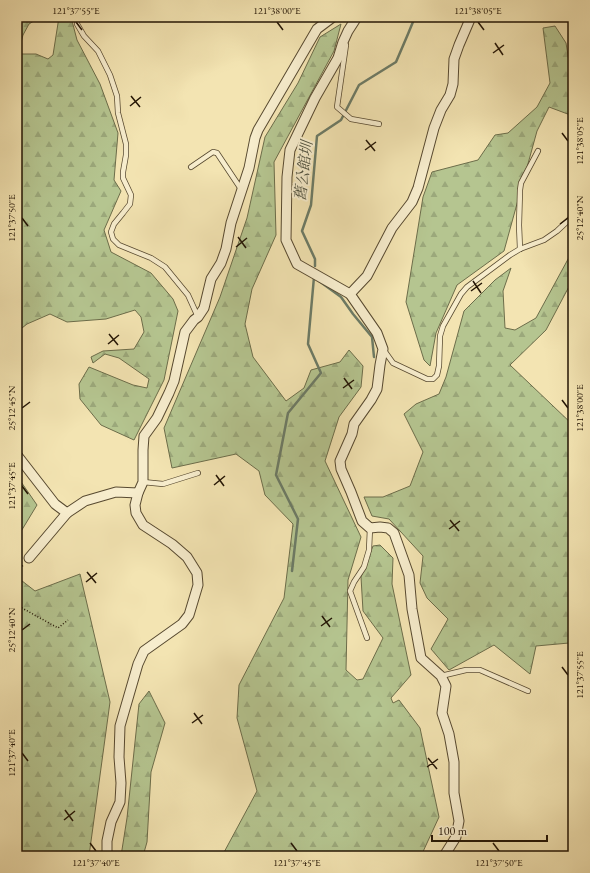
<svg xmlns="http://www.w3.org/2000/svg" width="590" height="873" font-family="'EB Garamond','Noto Serif TC',serif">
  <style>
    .forest { fill: url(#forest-firs); stroke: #6c6d4a }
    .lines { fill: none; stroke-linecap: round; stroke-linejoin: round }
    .stream { stroke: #6c7b66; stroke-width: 2.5 }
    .service-casing { stroke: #574930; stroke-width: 6 }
    .minor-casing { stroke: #574930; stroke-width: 11 }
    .path { stroke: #231505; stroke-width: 1.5; stroke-dasharray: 1 2; stroke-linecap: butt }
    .service { stroke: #f7edcd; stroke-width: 4.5 }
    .minor { stroke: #f7edcd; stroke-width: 9 }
    .ticks { fill: none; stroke: #231505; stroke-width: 1.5 }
    .labels { text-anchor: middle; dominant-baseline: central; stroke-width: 4; stroke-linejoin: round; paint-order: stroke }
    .water-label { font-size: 15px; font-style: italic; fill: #4e503e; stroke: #f7edcd }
    .neatline { fill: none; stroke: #231505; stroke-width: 1.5 }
    .ticks-label { font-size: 10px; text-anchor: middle; fill: #231505 }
  </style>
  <defs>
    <pattern id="forest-firs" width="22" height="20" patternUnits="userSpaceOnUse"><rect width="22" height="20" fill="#b5c590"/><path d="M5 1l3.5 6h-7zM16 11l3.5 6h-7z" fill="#9ba87b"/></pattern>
  </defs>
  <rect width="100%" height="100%" fill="#f3e4b2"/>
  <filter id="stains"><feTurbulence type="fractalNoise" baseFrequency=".005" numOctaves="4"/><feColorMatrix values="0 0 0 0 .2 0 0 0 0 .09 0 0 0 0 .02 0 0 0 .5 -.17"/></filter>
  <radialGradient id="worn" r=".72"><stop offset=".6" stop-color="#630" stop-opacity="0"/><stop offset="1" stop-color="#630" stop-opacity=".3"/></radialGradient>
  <g class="forest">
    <path d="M17 17H40L29 24 23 35 18 54H36L48 59 53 55 59 17H71L77 40 100 84 118 133 114 180 121 191 104 230 111 252 151 273 173 299 178 311 164 380 134 440 101 425 80 399 79 384 89 367 133 385 147 388 149 379 119 358 105 354 93 363 91 357 103 351 134 349 144 332 141 317 135 310 106 319 67 322 50 314 27 324 17 332Z"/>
    <path d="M341 24 334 51 274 162 276 235 252 289 245 324 253 357 286 401 304 388 311 370 340 362 349 350 363 366 361 387 339 417 325 461 361 537 348 580 346 670 357 680 363 679 383 638 363 611 361 577 373 546 380 545 393 558 392 584 411 675 391 698 393 703 399 700 420 728 439 817 421 856H222L257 791 237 718 239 685 284 598 293 524 265 495 259 471 236 454 172 468 164 428 220 297 247 218 265 137 298 83 320 37Z"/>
    <path d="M555 26 566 43 573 86V116L549 107 537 131 504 251 457 285 436 333 430 366 424 360 406 302 423 197 432 172 478 160 495 135 508 133 537 107 550 83 543 28Z"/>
    <path d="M573 250V279L546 330 510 365 573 425V649L569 643 536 646 530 674 494 645 449 670 431 649 448 619 427 598 420 583 423 556 389 519 372 516 364 497H383L410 486 423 452 404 414 416 404 439 394 446 377 464 311 495 280 511 268 503 291 505 328 515 330 536 318Z"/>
    <path d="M17 476 37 505 17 538Z"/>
    <path d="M80 574 110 702 89 856H17V577L35 591Z"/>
    <path d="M149 691 165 723 151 772 147 842 143 856H121L127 818 139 704Z"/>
  </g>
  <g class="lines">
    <g class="stream">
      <path d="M315 266V259L302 231 311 205 317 136 341 120 359 85 396 62 408 34 415 17"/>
      <path d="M319 281 341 297 353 314 372 337 374 357"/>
      <path d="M292 571 298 519 276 475 288 413 321 373 308 344 314 277"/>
    </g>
    <defs>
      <g id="service">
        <path d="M77 17V24L84 36 98 51 110 75 117 96 118 113 126 144V155L123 172V178L131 195 130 204 123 213 114 224 111 232 113 239 119 245 151 258 165 267 188 295 198 317"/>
        <path d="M346 45 337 107 351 119 379 124"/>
        <path d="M191 167 213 152 217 153 241 189"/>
        <path d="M520 249 519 225 520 190 521 183 538 151"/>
        <path d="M383 349 393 363 427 379H433L437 375 439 366 440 336 443 326 461 294 467 287 510 255 520 249 544 240 557 231 573 216"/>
        <path d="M143 482 163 484 198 473"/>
        <path d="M367 638 350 591 354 582 364 567 369 550 370 528"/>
        <path d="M441 676 466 670H480L528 691"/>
      </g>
      <g id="minor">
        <path d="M357 17 348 31 343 42 338 58 315 98 290 150 287 177 286 240 297 264 350 294 377 333 383 349 380 365 377 389 371 400 354 424 352 434 340 461 341 469 351 492 362 521 370 528 380 527 388 528 394 533 409 575 412 609 421 658 441 676 446 686 442 713 449 734 454 762V793L459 821 456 837 444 856"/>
        <path d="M350 294 367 276 392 228 412 202 418 188 434 128 441 110 450 95 453 84 454 59 459 45 471 17"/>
        <path d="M17 455 55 504 67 513 85 501 116 492 138 493"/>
        <path d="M29 558 67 513"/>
        <path d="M107 856V841L111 822 120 802 121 783 119 757 120 726 138 664 144 651 182 624 189 615 198 585 197 573 187 557 172 544 143 525 136 513 135 505 138 493 143 482V450L144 436 157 418 169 393 174 381 185 332 194 320 198 317 204 308 211 279 221 263 226 249 231 223 249 168 255 138 258 130 317 29 333 17"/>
      </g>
    </defs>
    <use href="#service" class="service-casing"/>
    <use href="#minor" class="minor-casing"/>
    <g class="path">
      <path d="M17 577 20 569 24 564"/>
      <path d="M17 600 22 608 58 628 68 620"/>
    </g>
    <use href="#service" class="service"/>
    <use href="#minor" class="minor"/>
  </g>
  <path class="ticks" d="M76 22 82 30M277 22 283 30M478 22 484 30M495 43 503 55M493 53 504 45M131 96 140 107M130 106 141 97M562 133 568 141M366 140 375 151M365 150 376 142M22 218 28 226M560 224 568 218M238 237 246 248M236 247 247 238M473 281 481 293M471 291 482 283M109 334 118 345M108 344 119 335M344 378 352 389M343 388 354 380M562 400 568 408M22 408 30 402M216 475 224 486M214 485 225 476M22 486 28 494M450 520 459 531M449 529 460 521M87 572 96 583M86 582 97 573M322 616 330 627M321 626 332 618M22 630 30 624M562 667 568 675M194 713 202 724M192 723 203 715M22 753 28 761M428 758 437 769M427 767 438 759M65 810 73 821M64 820 75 811M90 843 96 851M291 843 297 851M493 843 499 851"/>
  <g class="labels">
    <g class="water-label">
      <text transform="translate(303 171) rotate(-83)">舊公館圳</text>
    </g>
  </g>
  <rect width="590" height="873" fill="none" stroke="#f3e4b2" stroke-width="44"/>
  <path d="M432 835v6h115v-6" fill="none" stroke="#231505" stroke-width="2"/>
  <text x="438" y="835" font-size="12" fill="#231505" stroke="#f7edcd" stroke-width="3" paint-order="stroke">100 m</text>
  <rect x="22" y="22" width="546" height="829" class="neatline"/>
  <g class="ticks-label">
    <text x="76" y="14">121°37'55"E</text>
    <text x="277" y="14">121°38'00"E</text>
    <text x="478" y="14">121°38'05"E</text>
    <text transform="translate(579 141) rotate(-90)" y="4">121°38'05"E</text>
    <text transform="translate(11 218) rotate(-90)" y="4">121°37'50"E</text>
    <text transform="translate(579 218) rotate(-90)" y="4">25°12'40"N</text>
    <text transform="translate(579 408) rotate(-90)" y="4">121°38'00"E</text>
    <text transform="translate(11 408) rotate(-90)" y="4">25°12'45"N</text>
    <text transform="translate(11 486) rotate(-90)" y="4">121°37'45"E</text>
    <text transform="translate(11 630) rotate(-90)" y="4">25°12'40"N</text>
    <text transform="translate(579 675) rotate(-90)" y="4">121°37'55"E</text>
    <text transform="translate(11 753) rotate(-90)" y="4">121°37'40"E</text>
    <text x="96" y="866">121°37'40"E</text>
    <text x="297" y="866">121°37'45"E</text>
    <text x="499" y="866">121°37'50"E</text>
  </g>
  <rect width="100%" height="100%" filter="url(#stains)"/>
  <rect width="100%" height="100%" fill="url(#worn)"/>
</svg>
